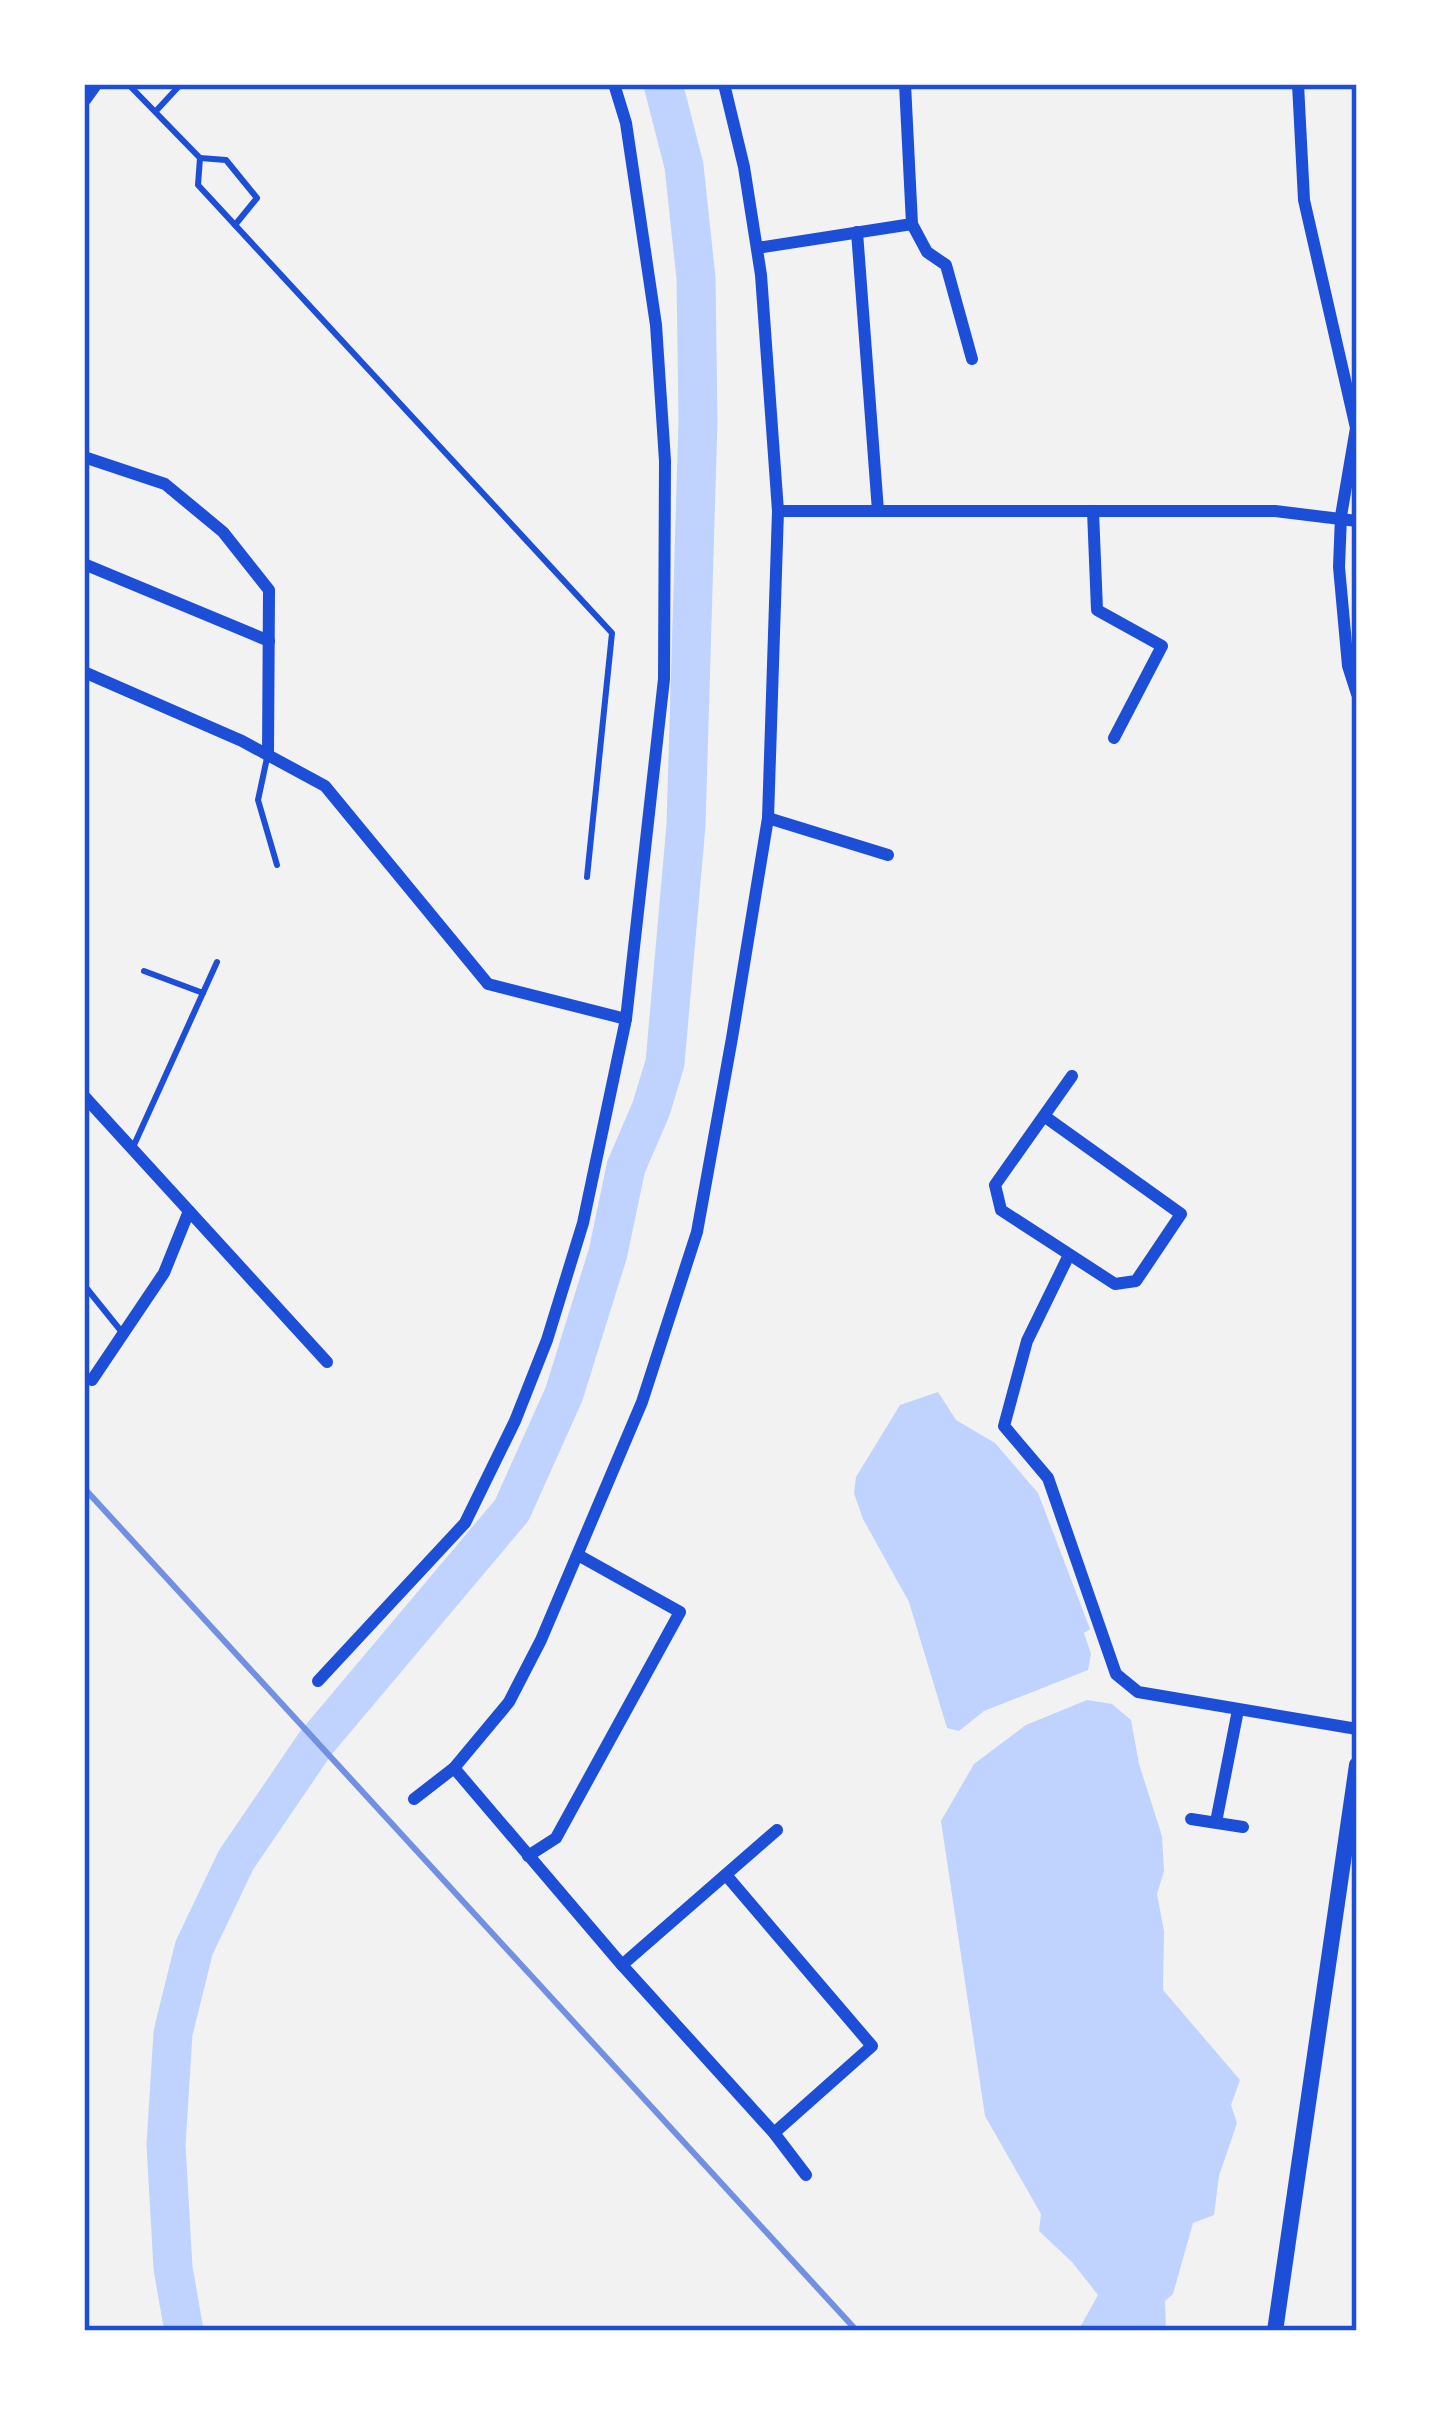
<svg xmlns="http://www.w3.org/2000/svg" width="1441" height="2415" font-family="'Source Sans 3',sans-serif">
  <style>
    .water { fill: #bfd3fe }
    .lines { fill: none; stroke-linecap: round; stroke-linejoin: round }
    .river { stroke: #bfd3fe; stroke-width: 39 }
    .service { stroke: #1d4ed8; stroke-width: 6 }
    .minor { stroke: #1d4ed8; stroke-width: 12 }
    .tertiary { stroke: #1d4ed8; stroke-width: 16 }
    .rail { stroke: #7290e2; stroke-width: 6 }
    .neatline { fill: none; stroke: #1d4ed8; stroke-width: 4.5 }
  </style>
  <rect width="100%" height="100%" fill="#f2f2f2"/>
  <g class="water">
    <path d="M938 1392 956 1420 995 1443 1038 1493 1090 1629 1084 1633 1091 1654 1088 1670 984 1711 959 1731 947 1728 909 1602 863 1519 854 1493 856 1477 900 1405Z"/>
    <path d="M1087 1700 1112 1704 1131 1720 1139 1764 1162 1836 1164 1871 1157 1894 1164 1931 1163 1990 1240 2080 1231 2105 1237 2123 1219 2176 1214 2215 1193 2223 1173 2294 1165 2301 1166 2331H1078L1098 2295 1072 2262 1039 2231 1041 2214 985 2116 941 1821 974 1764 1026 1725Z"/>
  </g>
  <g class="lines">
    <path class="river" d="M184 2331 173 2268 166 2145 173 2033 194 1948 236 1860 315 1744 512 1510 564 1394 608 1253 626 1167 651 1109 665 1063 686 825 698 421 696 278 684 166 663 84"/>
    <g class="service">
      <path d="M128 84 200 158 198 185 612 633 587 877"/>
      <path d="M156 111 181 84"/>
      <path d="M200 158 226 160 257 198 235 225"/>
      <path d="M267 758 258 800 277 865"/>
      <path d="M144 971 203 993"/>
      <path d="M134 1145 217 962"/>
      <path d="M84 1285 121 1331"/>
    </g>
    <g class="minor">
      <path d="M1298 84 1304 200 1356 428 1341 516 1339 567 1348 666 1357 694"/>
      <path d="M912 224 927 252 946 265 972 359"/>
      <path d="M857 232 878 511"/>
      <path d="M757 248 912 224 905 84"/>
      <path d="M84 457 165 484 223 532 269 590 268 755"/>
      <path d="M778 511H1275L1357 521"/>
      <path d="M1093 511 1097 610 1162 646 1114 738"/>
      <path d="M84 564 269 641"/>
      <path d="M84 672 242 741 325 786 488 984 626 1019"/>
      <path d="M768 818 888 855"/>
      <path d="M84 1096 327 1362"/>
      <path d="M1044 1116 1181 1214 1136 1281 1115 1284 1001 1210 995 1185 1072 1076"/>
      <path d="M1069 1255 1027 1341 1004 1426 1048 1478 1116 1674 1138 1692 1357 1729"/>
      <path d="M92 1380 164 1273 189 1211"/>
      <path d="M318 1681 465 1523 515 1421 547 1340 583 1223 626 1019 664 679 665 461 656 325 626 123 614 84"/>
      <path d="M454 1768 622 1965 774 2133 806 2175"/>
      <path d="M414 1799 454 1768 509 1702 541 1640 642 1402 697 1232 732 1038 768 818 778 511 761 275 744 167 724 84"/>
      <path d="M1191 1819 1243 1827"/>
      <path d="M1216 1822 1238 1710"/>
      <path d="M528 1856 556 1838 680 1612 578 1555"/>
      <path d="M726 1875 872 2046 774 2133"/>
      <path d="M622 1965 777 1830"/>
    </g>
    <g class="tertiary">
      <path d="M84 98 94 84"/>
      <path d="M1275 2331 1357 1765"/>
    </g>
    <path class="rail" d="M84 1488 857 2331"/>
  </g>
  <rect width="1441" height="2415" fill="none" stroke="#ffffff" stroke-width="174"/>
  <rect x="87" y="87" width="1267" height="2241" class="neatline"/>
</svg>
